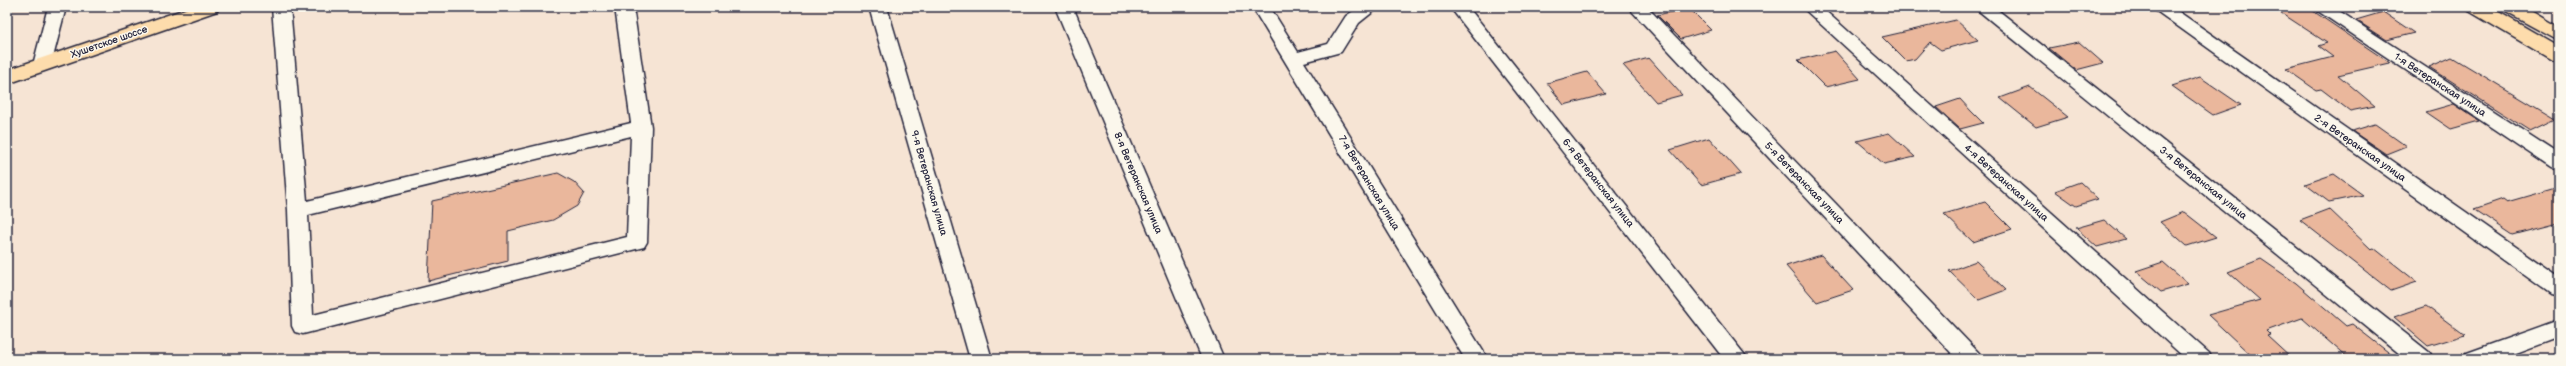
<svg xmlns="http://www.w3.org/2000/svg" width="2566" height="366" font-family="'Balsamiq Sans',sans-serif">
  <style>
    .building { fill: #eab79c; stroke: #22223b }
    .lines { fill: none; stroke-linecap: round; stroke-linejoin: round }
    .minor-casing { stroke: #22223b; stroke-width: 3 }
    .major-casing { stroke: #22223b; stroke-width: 3 }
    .minor { fill: #fbf7ec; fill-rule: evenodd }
    .major { fill: #fddcac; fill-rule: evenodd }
    .labels { text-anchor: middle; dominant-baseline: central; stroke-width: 3; stroke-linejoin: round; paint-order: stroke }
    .street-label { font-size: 10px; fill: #22223b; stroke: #fbf7ec }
  </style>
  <rect width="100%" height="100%" fill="#f6e4d4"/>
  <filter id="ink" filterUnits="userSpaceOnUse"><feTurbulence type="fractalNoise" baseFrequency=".025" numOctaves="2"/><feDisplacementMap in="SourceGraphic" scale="8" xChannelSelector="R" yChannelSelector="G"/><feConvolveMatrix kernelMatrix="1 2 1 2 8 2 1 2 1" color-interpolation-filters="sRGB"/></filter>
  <g filter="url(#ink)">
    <g class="building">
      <path d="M2272 7H2307L2390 63 2338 75 2375 106 2350 111 2321 89 2316 90 2286 69 2333 57 2318 46 2327 43Z"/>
      <path d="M1689 8 1711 30 1681 39 1657 15Z"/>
      <path d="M2383 12 2414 33 2387 40 2356 20Z"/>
      <path d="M1956 20 1978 40 1941 50 1930 42 1915 59 1906 61 1882 37Z"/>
      <path d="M2079 42 2103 63 2076 70 2049 48Z"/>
      <path d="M1835 51 1860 79 1825 87 1798 60Z"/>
      <path d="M2452 57 2555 119 2530 131 2429 67Z"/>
      <path d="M1649 58 1682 95 1656 102 1623 65Z"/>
      <path d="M1587 72 1606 94 1564 105 1547 83Z"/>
      <path d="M2200 77 2241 105 2213 115 2172 86Z"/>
      <path d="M2030 87 2068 117 2036 127 2000 98Z"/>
      <path d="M1960 99 1971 111 1983 123 1960 129 1936 107Z"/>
      <path d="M2454 104 2479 121 2451 129 2426 112Z"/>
      <path d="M2375 124 2406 146 2386 154 2352 131Z"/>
      <path d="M1889 133 1915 157 1884 164 1857 141Z"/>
      <path d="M1709 138 1741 174 1701 185 1670 150Z"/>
      <path d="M558 173 574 182 584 193 577 206 553 220 508 231V261L428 281 432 201Z"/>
      <path d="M2334 174 2363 195 2329 202 2305 184Z"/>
      <path d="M2080 182 2098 199 2076 206 2055 191Z"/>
      <path d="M2559 187V223L2513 235 2474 209 2503 199 2507 202Z"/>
      <path d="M1985 202 2012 229 1973 242 1944 214Z"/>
      <path d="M2329 209 2371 249 2374 248 2417 282 2391 291 2300 220Z"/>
      <path d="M2184 212 2216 237 2187 246 2160 222Z"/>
      <path d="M2104 220 2126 239 2097 247 2076 228Z"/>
      <path d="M1821 255 1853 290 1817 302 1786 266Z"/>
      <path d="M2261 259 2296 283 2346 326 2352 324 2397 359H2349L2302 318 2266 331 2270 335 2267 336 2292 359H2255L2208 315 2260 300 2228 272Z"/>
      <path d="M1976 261 2006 290 1979 300 1949 271Z"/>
      <path d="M2163 262 2188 284 2161 292 2136 271Z"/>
      <path d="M2426 306 2465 335 2428 346 2394 317Z"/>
    </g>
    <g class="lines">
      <defs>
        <g id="minor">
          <path d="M48 7H66L51 65 48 69H36L33 65Z"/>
          <path d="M272 7H290L307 201 631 123 615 7H633L651 127 647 242 644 247 303 334 295 332 292 326 288 210ZM631 136 627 237 313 315 308 215Z"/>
          <path d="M869 7H887L992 359H970Z"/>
          <path d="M1055 7H1073L1224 359H1202Z"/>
          <path d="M1252 7H1270L1298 52 1328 44 1346 16 1359 7H1379L1359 23 1341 52 1304 62 1488 359H1465Z"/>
          <path d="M1450 7H1468L1748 359H1724Z"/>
          <path d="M1628 7H1647L1979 353 1982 359H1957Z"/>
          <path d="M1802 7H1821L2209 353 2212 359H2186Z"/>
          <path d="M1974 7H1994L2430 353 2433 359H2406Z"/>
          <path d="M2151 7H2172L2559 277V296L2551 294Z"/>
          <path d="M2312 7H2333L2559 154V170L2552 168Z"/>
          <path d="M2559 320V337L2500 359H2464L2467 353Z"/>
        </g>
        <g id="major">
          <path d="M191 7H220L217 11 7 84V70Z"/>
          <path d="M2466 7H2490L2559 47V62L2552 60 2469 11Z"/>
          <path d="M2501 7H2525L2559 27V41L2504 11Z"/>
        </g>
      </defs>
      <use href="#minor" class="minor-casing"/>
      <use href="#major" class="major-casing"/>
      <use href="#minor" class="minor"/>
      <use href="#major" class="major"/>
    </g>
  </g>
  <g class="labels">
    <g class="street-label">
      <text transform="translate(109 42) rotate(-19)">Хушетское шоссе</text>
      <text transform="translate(2440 85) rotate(33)">1-я Ветеранская улица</text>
      <text transform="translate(2360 148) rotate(35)">2-я Ветеранская улица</text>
      <text transform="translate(929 183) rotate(74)">9-я Ветеранская улица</text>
      <text transform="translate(1138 183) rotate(67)">8-я Ветеранская улица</text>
      <text transform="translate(1369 183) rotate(59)">7-я Ветеранская улица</text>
      <text transform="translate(1598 183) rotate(52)">6-я Ветеранская улица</text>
      <text transform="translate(1804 183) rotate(46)">5-я Ветеранская улица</text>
      <text transform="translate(2006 183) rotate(42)">4-я Ветеранская улица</text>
      <text transform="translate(2203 183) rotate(39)">3-я Ветеранская улица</text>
    </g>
  </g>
  <rect width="2566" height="366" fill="none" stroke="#fbf7ec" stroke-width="24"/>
  <rect x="12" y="12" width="2542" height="342" fill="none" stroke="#22223b" stroke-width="1.5" filter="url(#ink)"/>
</svg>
